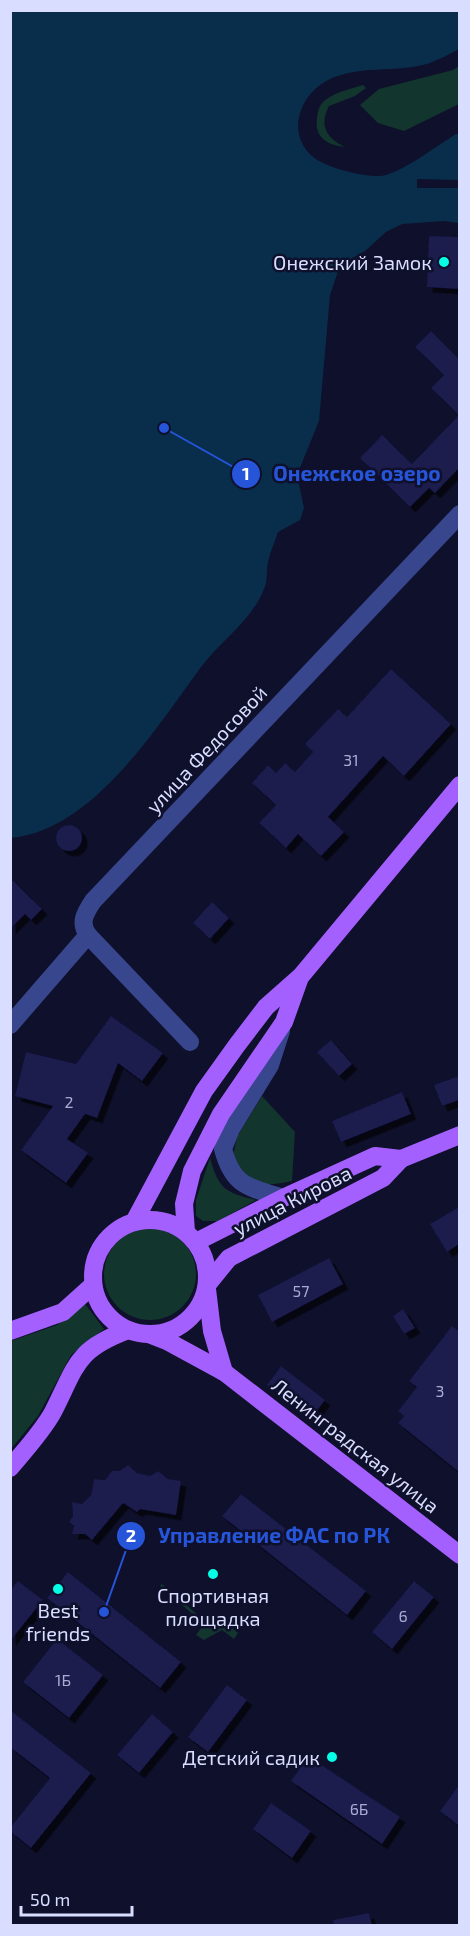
<svg xmlns="http://www.w3.org/2000/svg" width="470" height="1936" font-family="'Exo 2',sans-serif">
  <style>
    .green { fill: #12352d }
    .water { fill: #082e4c }
    .pier { fill: #0f102b }
    .building { fill: #1a1a4d; filter: url(#shadow) }
    .lines { fill: none; stroke-linecap: round; stroke-linejoin: round }
    .minor { stroke: #38468d; stroke-width: 18 }
    .major { stroke: #a460ff; stroke-width: 18 }
    .poi-dot { fill: #05ffe6; stroke: #0f102b; stroke-width: 2 }
    .labels { text-anchor: middle; dominant-baseline: central; stroke-width: 5; stroke-linejoin: round; paint-order: stroke }
    .number-label { font-size: 16px; fill: #a9acd2 }
    .poi-label { font-size: 20px; fill: #d9ddff; stroke: #0f102b; text-anchor: end }
    .street-label { font-size: 20px; fill: #d9ddff; stroke: #0f102b }
    .leader { fill: none; stroke: #2655da; stroke-width: 2 }
    .callout-dot { fill: #2655da; stroke: #0f102b; stroke-width: 2 }
    .mark-label { font-size: 18px; text-anchor: middle; font-weight: bold; fill: #fff }
    .callout-label { font-size: 21px; text-anchor: middle; font-weight: bold; fill: #2655da; stroke: #0f102b; stroke-width: 5; stroke-linejoin: round; paint-order: stroke }
  </style>
  <defs>
    <filter id="shadow"><feDropShadow dx="5.5" dy="5.5" stdDeviation="0" flood-color="#0009"/></filter>
  </defs>
  <rect width="100%" height="100%" fill="#0f102b"/>
  <g class="green">
    <path d="M459 66V104L404 131 378 123 360 105 379 89 453 70Z"/>
    <path d="M363 85 366 88 355 96 329 106C319 125 326 138 345 147 328 145 314 138 317 118 318 111 319 106 324 101 335 92 350 89 363 85Z"/>
    <path d="M262 1096 295 1132 292 1181C261 1188 249 1185 233 1156L237 1137Z"/>
    <path d="M210 1158C219 1189 224 1192 256 1200L218 1221H203L196 1216V1200Z"/>
    <circle cx="150" cy="1274" r="46"/>
    <path d="M85 1304 104 1329 71 1355 38 1416 11 1449V1341L57 1325Z"/>
    <path d="M162 1584 215 1630 224 1621 238 1633 234 1639 222 1630 204 1640 196 1635 204 1624 160 1586Z"/>
  </g>
  <path class="water" d="M11 11H459V49C450 54 440 59 430 63 397 74 355 63 323 83 299 98 287 134 312 156 325 168 364 177 381 176 400 174 438 145 456 134H459V223L444 221 402 224 386 232 365 251 340 265 330 295 319 421 297 475 304 508 300 520 278 532C275 542 270 552 268 562 266 571 268 581 264 589 252 620 221 641 201 667 156 728 93 830 11 838Z"/>
  <path class="pier" d="M417 179 459 180V188H417Z"/>
  <g class="building">
    <path d="M429 236 459 237V289L427 287Z"/>
    <path d="M431 331 459 359V468L435 493 429 488 410 507 360 458 382 435 412 464 459 415 431 388 444 375 415 347Z"/>
    <path d="M391 669 451 724 404 776 383 756 328 817 344 832 321 856 298 834 286 848 259 823 276 805 252 783 268 765 276 773 285 763 295 772 313 752 305 744 338 709 347 717Z"/>
    <circle cx="69" cy="838" r="13"/>
    <path d="M10 878 42 909 31 920 25 914 10 929Z"/>
    <path d="M212 902 229 918 210 939 193 923Z"/>
    <path d="M111 1016 163 1053 142 1081 118 1063 97 1118 85 1114 67 1139 88 1153 66 1183 21 1150 53 1106 15 1096 26 1052 76 1064Z"/>
    <path d="M331 1040 352 1064 339 1076 317 1052Z"/>
    <path d="M459 1076V1100L442 1106 434 1085Z"/>
    <path d="M402 1092 411 1114 341 1142 332 1121Z"/>
    <path d="M459 1207V1244L447 1252 430 1224Z"/>
    <path d="M329 1258 343 1284 272 1322 258 1295Z"/>
    <path d="M403 1309 415 1328 404 1334 393 1316Z"/>
    <path d="M452 1326 459 1331V1472L398 1423 404 1416 398 1411 417 1387 409 1381Z"/>
    <path d="M281 1366 325 1400 311 1418 267 1385Z"/>
    <path d="M128 1465 137 1473 150 1476 158 1471 168 1479 181 1481 176 1515 140 1509 137 1512 123 1503 92 1540 85 1534H72L74 1526 69 1522 73 1516 72 1502 82 1504 91 1495 94 1479 105 1480 112 1471H120Z"/>
    <path d="M241 1494 366 1591 347 1615 222 1516Z"/>
    <path d="M68 1572 181 1662 160 1688 47 1598Z"/>
    <path d="M18 1581 43 1600 10 1641V1591Z"/>
    <path d="M414 1581 434 1597 392 1649 372 1632Z"/>
    <path d="M57 1639 103 1675 69 1718 23 1682Z"/>
    <path d="M227 1685 247 1700 208 1752 188 1737Z"/>
    <path d="M10 1710 91 1773 31 1848 10 1831V1828L50 1778 10 1747Z"/>
    <path d="M152 1714 173 1732 139 1773 117 1755Z"/>
    <path d="M308 1756 400 1817 382 1844 291 1781Z"/>
    <path d="M459 1785V1826L440 1811Z"/>
    <path d="M271 1803 311 1831 292 1858 253 1829Z"/>
    <path d="M369 1913 372 1926H334L333 1920Z"/>
  </g>
  <g class="lines">
    <g class="minor">
      <path d="M10 1025 88 935"/>
      <path d="M281 1031 270 1065 231 1129 223 1149C233 1187 249 1187 283 1198"/>
      <path d="M190 1042 88 935C79 923 85 913 93 901L460 514"/>
    </g>
    <g class="major">
      <circle cx="150" cy="1277" r="57"/>
      <path d="M134 1222 204 1091 237 1045 266 1007 301 976 460 785"/>
      <path d="M186 1232 184 1204 192 1171 221 1114 284 1022 299 980"/>
      <path d="M196 1242 283 1198 375 1156 401 1159"/>
      <path d="M207 1285 229 1258 383 1178 401 1159 460 1135"/>
      <path d="M207 1289 212 1331 224 1372"/>
      <path d="M10 1331 63 1312 93 1285"/>
      <path d="M149 1334 167 1341 224 1372 460 1555"/>
      <path d="M10 1468C25 1450 42 1432 53 1412 77 1365 75 1350 128 1330"/>
    </g>
  </g>
  <g class="poi-dot">
    <circle cx="444" cy="262" r="6"/>
    <circle cx="213" cy="1574" r="6"/>
    <circle cx="58" cy="1589" r="6"/>
    <circle cx="332" cy="1757" r="6"/>
  </g>
  <g class="labels">
    <g class="number-label">
      <text x="351" y="759">31</text>
      <text x="69" y="1101">2</text>
      <text x="301" y="1290">57</text>
      <text x="440" y="1390">3</text>
      <text x="403" y="1615">6</text>
      <text x="63" y="1679">1Б</text>
      <text x="359" y="1808">6Б</text>
    </g>
    <g class="poi-label">
      <text x="432" y="262">Онежский Замок</text>
      <text x="213" y="1595" text-anchor="middle">Спортивная<tspan x="213" dy="23">площадка</tspan></text>
      <text x="58" y="1610" text-anchor="middle">Best<tspan x="58" dy="23">friends</tspan></text>
      <text x="320" y="1757">Детский садик</text>
    </g>
    <g class="street-label">
      <text transform="translate(206 749) rotate(-47)">улица Федосовой</text>
      <text transform="translate(292 1200) rotate(-27)">улица Кирова</text>
      <text transform="translate(356 1445) rotate(38)">Ленинградская улица</text>
    </g>
  </g>
  <path class="leader" d="M164 428L246 474M104 1612L131 1536"/>
  <g class="callout-dot">
    <circle cx="164" cy="428" r="6"/>
    <circle cx="104" cy="1612" r="6"/>
    <circle cx="246" cy="474" r="15"/>
    <circle cx="131" cy="1536" r="15"/>
  </g>
  <g class="mark-label">
    <text x="246" y="480">1</text>
    <text x="131" y="1542">2</text>
  </g>
  <g class="callout-label">
    <text x="357" y="481">Онежское озеро</text>
    <text x="274" y="1543">Управление ФАС по РК</text>
  </g>
  <rect width="470" height="1936" fill="none" stroke="#d9ddff" stroke-width="24"/>
  <path d="M21 1906v9h111v-9" fill="none" stroke="#d9ddff" stroke-width="3"/>
  <text x="30" y="1906" font-size="18" fill="#d9ddff" stroke="#0f102b" stroke-width="4.5" paint-order="stroke">50 m</text>
</svg>
